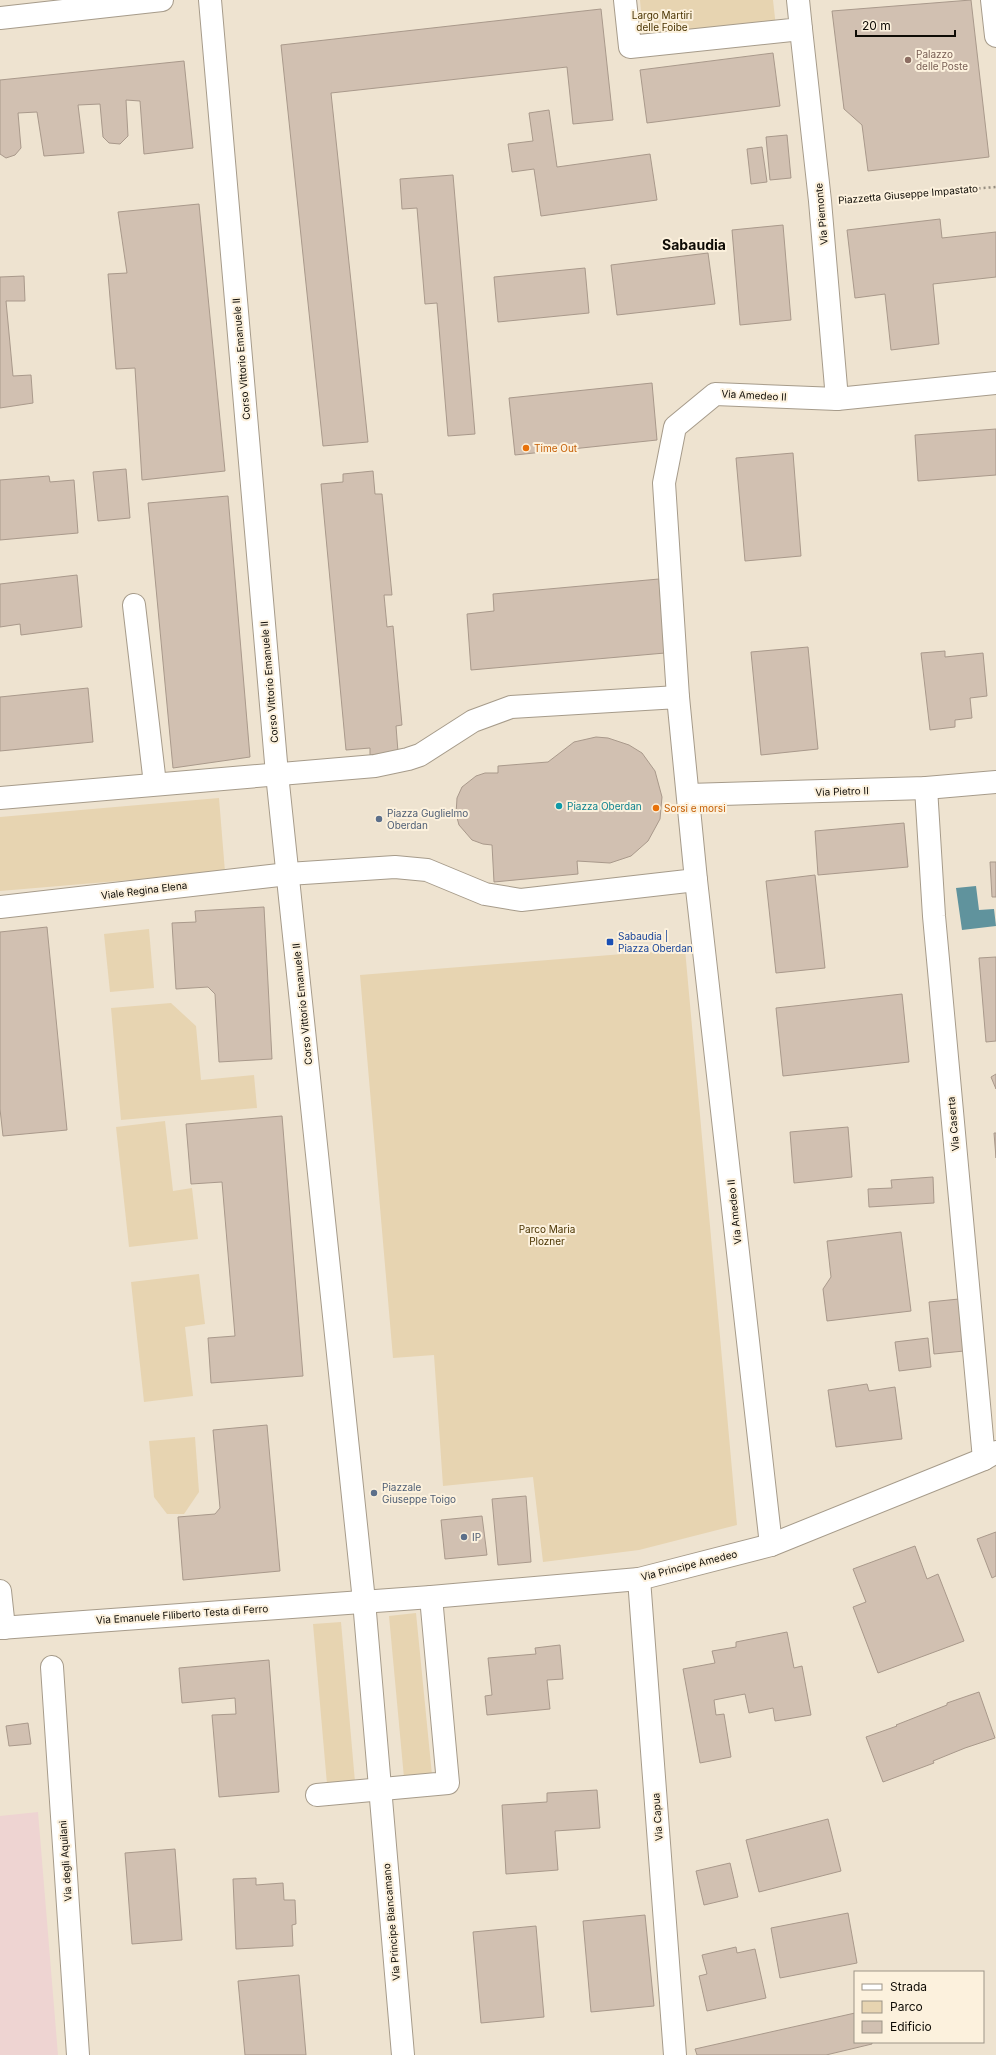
<svg xmlns="http://www.w3.org/2000/svg" width="996" height="2055" font-family="Inter,sans-serif">
  <style>
    .education { fill: #eed4d2 }
    .green { fill: #e7d4b1 }
    .water { fill: #60939d }
    .building { fill: #d1c0b1; stroke: #a9998b }
    .lines { fill: none; stroke-linecap: round; stroke-linejoin: round }
    .minor-casing { stroke: #a69b8a; stroke-width: 24 }
    .path { stroke: #968e81; stroke-width: 2.5; stroke-dasharray: 2 3; stroke-linecap: butt }
    .minor { stroke: #fff; stroke-width: 22 }
    .education-dot { fill: #8d6e63; stroke: #fcf1dd; stroke-width: 1.5 }
    .food-dot { fill: #e8710a; stroke: #fcf1dd; stroke-width: 1.5 }
    .culture-dot { fill: #0f9aa8; stroke: #fcf1dd; stroke-width: 1.5 }
    .service-dot { fill: #5c6f8a; stroke: #fcf1dd; stroke-width: 1.5 }
    .transit-dot { fill: #1a4fb4; stroke: #fcf1dd; stroke-width: 1.5 }
    .labels { text-anchor: middle; dominant-baseline: central; stroke-width: 4; stroke-linejoin: round; paint-order: stroke }
    .park-label { font-size: 10px; fill: #493300; stroke: #fcf1dd }
    .education-label { font-size: 10px; fill: #785e54; stroke: #fcf1dd; text-anchor: start }
    .street-label { font-size: 10px; fill: #0e0b05; stroke: #fcf1dd }
    .food-label { font-size: 10px; fill: #c56008; stroke: #fcf1dd; text-anchor: start }
    .culture-label { font-size: 10px; fill: #0d838f; stroke: #fcf1dd; text-anchor: start }
    .service-label { font-size: 10px; fill: #4e5e75; stroke: #fcf1dd; text-anchor: start }
    .transit-label { font-size: 10px; fill: #164399; stroke: #fcf1dd; text-anchor: start }
    .district-label { font-size: 14px; font-weight: bold; fill: #0e0b05; stroke: #fcf1dd }
  </style>
  <rect width="100%" height="100%" fill="#eee3d0"/>
  <path class="education" d="M38 1812 58 2055H0V1816Z"/>
  <g class="green">
    <path d="M640 0H773L776 27 644 43Z"/>
    <path d="M219 798 225 872 0 891V817Z"/>
    <path d="M149 929 154 988 110 992 104 934Z"/>
    <path d="M685 949 737 1525 639 1550 543 1562 533 1477 443 1486 434 1355 393 1358 360 975Z"/>
    <path d="M171 1003 196 1026 201 1080 254 1075 257 1108 121 1120 111 1008Z"/>
    <path d="M165 1121 173 1191 192 1188 198 1239 129 1247 116 1127Z"/>
    <path d="M199 1274 205 1324 185 1327 193 1396 144 1402 131 1282Z"/>
    <path d="M195 1437 199 1492 184 1514H167L154 1497 149 1441Z"/>
    <path d="M416 1613 432 1775 404 1778 389 1616Z"/>
    <path d="M341 1622 355 1782 327 1784 313 1624Z"/>
  </g>
  <path class="water" d="M976 886 979 910 994 909 996 926 962 930 956 888Z"/>
  <g class="building">
    <path d="M971 0 989 157 868 171 862 125 844 109 832 11Z"/>
    <path d="M601 9 613 120 573 124 567 67 331 93 368 442 323 446 281 45Z"/>
    <path d="M773 53 780 106 647 123 640 70Z"/>
    <path d="M184 61 193 148 144 154 140 101 126 100 128 136 120 144 109 143 103 137 100 104 78 105 84 153 44 156 37 112 18 113 21 148 15 155 6 158 0 154V80Z"/>
    <path d="M549 110 557 167 650 154 657 200 541 216 534 169 512 172 508 144 533 141 529 113Z"/>
    <path d="M787 135 791 178 770 180 766 137Z"/>
    <path d="M762 147 767 182 751 184 747 149Z"/>
    <path d="M453 175 475 434 448 436 437 303 425 304 417 208 402 209 400 179Z"/>
    <path d="M199 204 225 471 142 480 135 368 116 369 108 274 127 273 118 212Z"/>
    <path d="M940 219 942 238 996 232V277L933 284 939 344 891 350 885 294 855 298 847 230Z"/>
    <path d="M783 225 791 320 740 325 732 230Z"/>
    <path d="M708 253 715 304 617 315 611 265Z"/>
    <path d="M585 268 589 313 498 322 494 277Z"/>
    <path d="M24 276 25 301H6L13 376 31 375 33 403 0 408V277Z"/>
    <path d="M652 383 657 440 515 455 509 398Z"/>
    <path d="M996 429V475L918 481 915 435Z"/>
    <path d="M793 453 801 556 745 561 736 458Z"/>
    <path d="M126 469 130 518 98 521 93 472Z"/>
    <path d="M373 471 375 494H382L392 595H384L387 627 393 626 402 725 396 726 398 752 370 755V748L346 750 321 484 343 482V474Z"/>
    <path d="M49 476 50 482 74 480 78 533 0 540V480Z"/>
    <path d="M228 496 250 757 173 768 148 503Z"/>
    <path d="M77 575 82 627 21 635 20 624 0 627V584Z"/>
    <path d="M659 579 665 653 471 670 467 614 494 611 493 594Z"/>
    <path d="M808 647 818 749 761 755 751 652Z"/>
    <path d="M945 651V657L983 653 987 696 970 698 972 718 955 720V727L930 730 921 653Z"/>
    <path d="M88 688 93 742 0 751V697Z"/>
    <path d="M596 737 608 738 629 745 642 753 655 771 662 797 660 819 648 841 631 856 610 863 577 861 578 874 494 882 492 845 483 844 472 840 459 825 456 814 457 798 462 787 476 776 485 773H498V766L548 762 574 742Z"/>
    <path d="M904 823 908 867 818 875 815 831Z"/>
    <path d="M990 862H996V897H992Z"/>
    <path d="M815 875 825 968 776 973 766 881Z"/>
    <path d="M264 907 272 1059 219 1062 215 994 208 987 176 989 172 923 196 922 195 911Z"/>
    <path d="M47 927 67 1130 3 1136 0 1109V932Z"/>
    <path d="M996 957V1041L986 1042 979 958Z"/>
    <path d="M902 994 909 1062 783 1076 776 1008Z"/>
    <path d="M996 1074V1089L991 1077Z"/>
    <path d="M282 1116 303 1376 211 1383 208 1338 235 1336 222 1182 191 1184 186 1124Z"/>
    <path d="M848 1127 852 1177 794 1183 790 1132Z"/>
    <path d="M994 1133H996V1158Z"/>
    <path d="M933 1177 934 1203 869 1207 868 1189 892 1188 891 1180Z"/>
    <path d="M901 1232 911 1311 827 1321 823 1289 831 1277 827 1241Z"/>
    <path d="M959 1299 964 1351 934 1354 929 1302Z"/>
    <path d="M928 1338 931 1367 899 1371 895 1342Z"/>
    <path d="M867 1384 869 1391 895 1387 902 1439 836 1447 828 1390Z"/>
    <path d="M267 1425 280 1571 183 1580 178 1517 215 1514 220 1508 213 1430Z"/>
    <path d="M526 1496 531 1562 498 1565 492 1499Z"/>
    <path d="M482 1516 487 1555 445 1559 441 1520Z"/>
    <path d="M996 1532V1576L992 1578 977 1539Z"/>
    <path d="M915 1546 927 1579 938 1574 964 1641 878 1673 853 1607 866 1602 853 1569Z"/>
    <path d="M787 1632 794 1668 802 1666 811 1715 775 1721 773 1708 749 1713 745 1694 714 1700 716 1715 724 1714 731 1757 700 1763 683 1669 715 1663 712 1651 736 1647V1642Z"/>
    <path d="M560 1645 563 1679 547 1680 550 1709 487 1715 485 1696 492 1695 488 1658 536 1654 535 1648Z"/>
    <path d="M269 1660 279 1792 219 1797 212 1715 236 1714 235 1698 182 1703 179 1668Z"/>
    <path d="M979 1692 995 1738 965 1748 933 1761 934 1763 883 1782 866 1737 897 1726 896 1725 947 1705V1703Z"/>
    <path d="M28 1723 31 1744 9 1746 6 1726Z"/>
    <path d="M597 1790 600 1828 555 1831 558 1870 506 1874 502 1805 547 1802V1793Z"/>
    <path d="M828 1819 841 1871 759 1892 746 1840Z"/>
    <path d="M175 1849 182 1940 132 1944 125 1853Z"/>
    <path d="M730 1863 738 1897 704 1905 696 1871Z"/>
    <path d="M256 1878V1885L283 1883 284 1900H295L296 1924 292 1925 293 1946 236 1949 233 1879Z"/>
    <path d="M848 1913 857 1963 780 1978 771 1928Z"/>
    <path d="M645 1915 654 2006 591 2012 583 1921Z"/>
    <path d="M536 1926 544 2017 481 2023 473 1932Z"/>
    <path d="M736 1947 737 1953 755 1949 766 1998 707 2011 699 1976 707 1974 702 1955Z"/>
    <path d="M299 1975 306 2055H245L238 1981Z"/>
    <path d="M855 2013V2042H872V2044L826 2055H697L695 2049Z"/>
  </g>
  <g class="lines">
    <defs>
      <g id="minor">
        <path d="M210 0 277 774 364 1601 403 2055"/>
        <path d="M625 0 630 47 801 29 798 0"/>
        <path d="M992 0 996 36"/>
        <path d="M0 18 162 0"/>
        <path d="M801 29 820 201 837 399"/>
        <path d="M134 605 155 784"/>
        <path d="M678 697 664 483 675 427 715 394 837 399 996 383"/>
        <path d="M926 788 934 916 984 1459"/>
        <path d="M688 795 926 788 996 782"/>
        <path d="M0 798 375 766 408 759 420 755 473 721 511 707 678 697 696 880 521 900 485 894 427 870 395 867 288 874 0 907"/>
        <path d="M696 880 771 1545"/>
        <path d="M639 1579 675 2055"/>
        <path d="M0 1591 4 1628"/>
        <path d="M0 1628 431 1597 639 1579 771 1545 984 1459 996 1452"/>
        <path d="M52 1667 78 2055"/>
        <path d="M317 1795 448 1783 431 1597"/>
      </g>
    </defs>
    <use href="#minor" class="minor-casing"/>
    <path class="path" d="M849 199 996 187"/>
    <use href="#minor" class="minor"/>
  </g>
  <circle class="education-dot" cx="908" cy="60" r="4"/>
  <g class="food-dot">
    <circle cx="526" cy="448" r="4"/>
    <circle cx="656" cy="808" r="4"/>
  </g>
  <circle class="culture-dot" cx="559" cy="806" r="4"/>
  <g class="service-dot">
    <circle cx="379" cy="819" r="4"/>
    <circle cx="374" cy="1493" r="4"/>
    <circle cx="464" cy="1537" r="4"/>
  </g>
  <rect class="transit-dot" x="606" y="938" width="8" height="8" rx="2"/>
  <g class="labels">
    <g class="park-label">
      <text x="662" y="15">Largo Martiri<tspan x="662" dy="12">delle Foibe</tspan></text>
      <text x="547" y="1229">Parco Maria<tspan x="547" dy="12">Plozner</tspan></text>
    </g>
    <g class="education-label">
      <text x="916" y="54">Palazzo<tspan x="916" dy="12">delle Poste</tspan></text>
    </g>
    <g class="street-label">
      <text transform="translate(908 194) rotate(-5)">Piazzetta Giuseppe Impastato</text>
      <text transform="translate(821 214) rotate(-95)">Via Piemonte</text>
      <text transform="translate(241 359) rotate(-95)">Corso Vittorio Emanuele II</text>
      <text transform="translate(754 395) rotate(3)">Via Amedeo II</text>
      <text transform="translate(269 682) rotate(-95)">Corso Vittorio Emanuele II</text>
      <text transform="translate(842 791) rotate(-2)">Via Pietro II</text>
      <text transform="translate(144 890) rotate(-7)">Viale Regina Elena</text>
      <text transform="translate(302 1004) rotate(-96)">Corso Vittorio Emanuele II</text>
      <text transform="translate(953 1124) rotate(-95)">Via Caserta</text>
      <text transform="translate(734 1212) rotate(-96)">Via Amedeo II</text>
      <text transform="translate(689 1565) rotate(-14)">Via Principe Amedeo</text>
      <text transform="translate(182 1614) rotate(-4)">Via Emanuele Filiberto Testa di Ferro</text>
      <text transform="translate(657 1817) rotate(-94)">Via Capua</text>
      <text transform="translate(65 1861) rotate(-94)">Via degli Aquilani</text>
      <text transform="translate(391 1922) rotate(-95)">Via Principe Biancamano</text>
    </g>
    <g class="food-label">
      <text x="534" y="448">Time Out</text>
      <text x="664" y="808">Sorsi e morsi</text>
    </g>
    <g class="culture-label">
      <text x="567" y="806">Piazza Oberdan</text>
    </g>
    <g class="service-label">
      <text x="387" y="813">Piazza Guglielmo<tspan x="387" dy="12">Oberdan</tspan></text>
      <text x="382" y="1487">Piazzale<tspan x="382" dy="12">Giuseppe Toigo</tspan></text>
      <text x="472" y="1537">IP</text>
    </g>
    <g class="transit-label">
      <text x="618" y="936">Sabaudia |<tspan x="618" dy="12">Piazza Oberdan</tspan></text>
    </g>
    <g class="district-label">
      <text x="694" y="244">Sabaudia</text>
    </g>
  </g>
  <rect x="854" y="1971" width="130" height="72" fill="#fcf1dd" stroke="#9d9587"/>
  <rect x="862" y="1984" width="20" height="6" fill="#ffffff" stroke="#9d9587"/>
  <text x="890" y="1991" font-size="12" fill="#0e0b05">Strada</text>
  <rect x="862" y="2001" width="20" height="12" fill="#e7d4b1" stroke="#9d9587"/>
  <text x="890" y="2011" font-size="12" fill="#0e0b05">Parco</text>
  <rect x="862" y="2021" width="20" height="12" fill="#d1c0b1" stroke="#9d9587"/>
  <text x="890" y="2031" font-size="12" fill="#0e0b05">Edificio</text>
  <path d="M856 30v6h99v-6" fill="none" stroke="#0e0b05" stroke-width="2"/>
  <text x="862" y="30" font-size="12" fill="#0e0b05" stroke="#fcf1dd" stroke-width="3" paint-order="stroke">20 m</text>
</svg>
